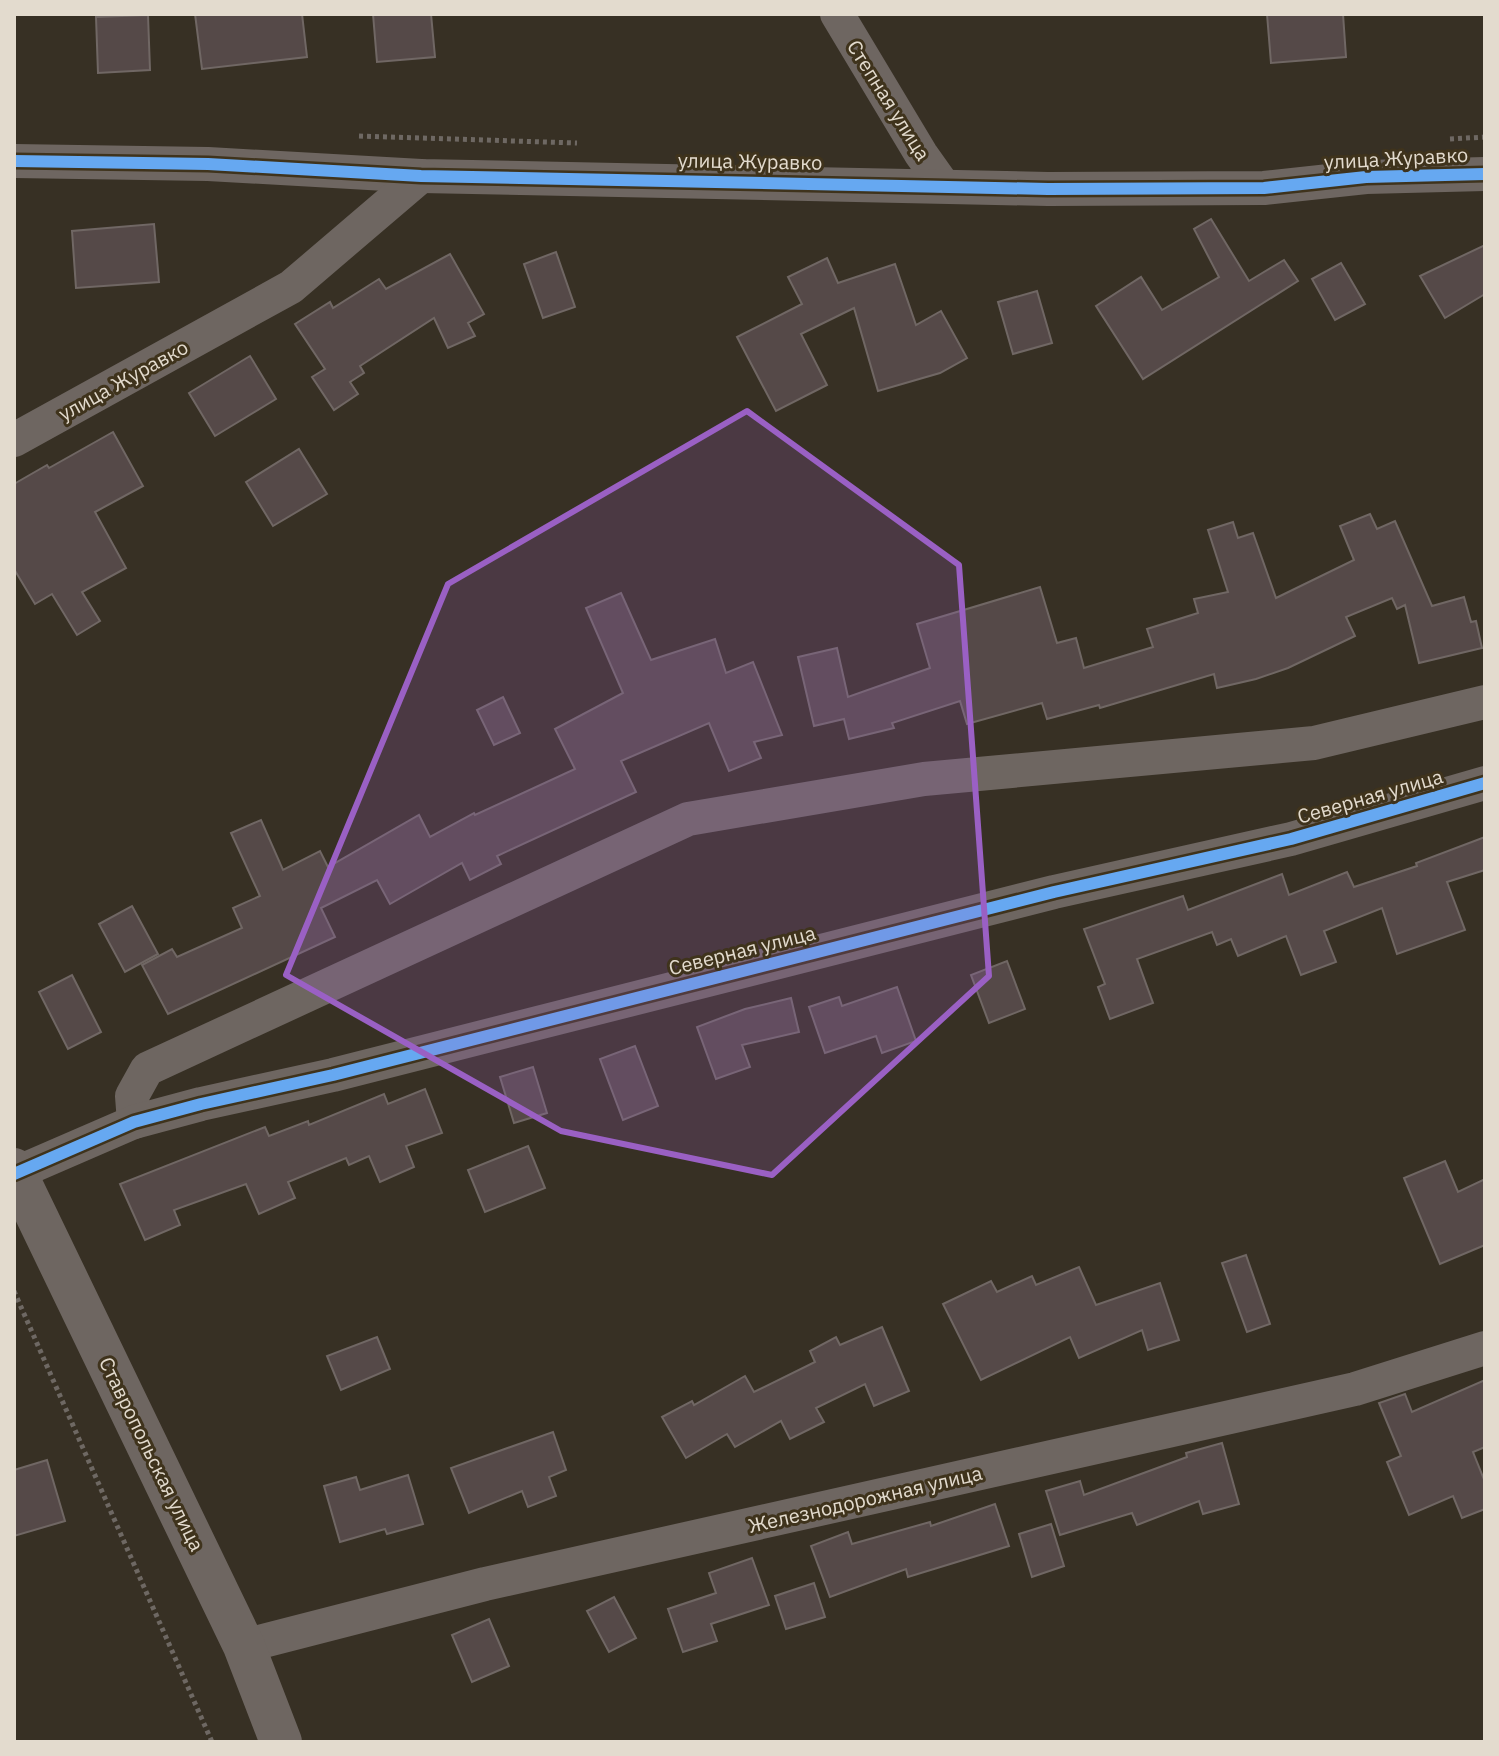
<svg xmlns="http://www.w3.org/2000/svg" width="1499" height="1756" font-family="'IBM Plex Sans',sans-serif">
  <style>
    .building { fill: #554948; stroke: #706764; stroke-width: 2 }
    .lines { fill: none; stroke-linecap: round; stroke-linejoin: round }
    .path { stroke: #6e6863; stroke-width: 5; stroke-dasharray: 4 4; stroke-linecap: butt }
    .minor { stroke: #6e6661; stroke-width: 34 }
    .tertiary { stroke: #6e6661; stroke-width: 42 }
    .cycleway-casing { stroke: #3f331c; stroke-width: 17 }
    .cycleway { stroke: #66a8f1; stroke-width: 12 }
    .marked { fill: #9a60c4; fill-opacity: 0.2; stroke: #9a60c4; stroke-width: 6; stroke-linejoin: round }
    .labels { text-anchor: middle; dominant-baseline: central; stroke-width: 6; stroke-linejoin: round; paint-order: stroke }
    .street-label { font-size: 20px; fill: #e3dbce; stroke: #3f331c }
  </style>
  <rect width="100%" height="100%" fill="#373024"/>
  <g class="building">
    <path d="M195 14H302L307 57 202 69Z"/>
    <path d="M373 14H431L435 57 377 62Z"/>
    <path d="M1267 14H1343L1346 57 1271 63Z"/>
    <path d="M148 15 150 70 98 73 96 17Z"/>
    <path d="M1211 219 1249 281 1284 260 1298 281 1143 379 1096 306 1141 277 1162 310 1219 277 1194 229Z"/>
    <path d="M154 224 159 282 76 288 72 231Z"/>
    <path d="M1485 245V294L1445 318 1420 276Z"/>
    <path d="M556 252 575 307 543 318 524 264Z"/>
    <path d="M450 254 484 314 468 323 475 336 448 348 434 318 360 366 364 373 350 382 358 394 334 410 312 377 325 369 295 324 330 302 333 308 379 279 386 289Z"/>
    <path d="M827 258 838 283 895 264 916 325 941 311 967 358 940 373 878 391 854 308 801 334 827 385 776 411 737 337 802 304 788 277Z"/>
    <path d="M1341 263 1365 304 1335 320 1312 279Z"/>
    <path d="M1037 291 1052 343 1013 354 998 302Z"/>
    <path d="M250 356 276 399 215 436 189 393Z"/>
    <path d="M113 432 143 486 95 512 126 568 82 592 100 621 77 635 52 594 35 604 14 569V484L47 465 49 468Z"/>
    <path d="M299 449 327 494 273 526 246 482Z"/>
    <path d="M1370 514 1377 529 1395 521 1432 606 1464 597 1471 622 1476 621 1482 648 1419 663 1405 605 1397 609 1392 598 1346 617 1355 636 1288 668 1256 679 1217 688 1214 674 1100 708 1099 705 1047 719 1042 703 967 724 960 701 892 723 894 728 849 739 844 719 814 726 798 657 837 648 848 697 930 668 917 624 1040 587 1057 643 1076 638 1084 668 1153 647 1147 629 1198 613 1194 599 1228 592 1208 530 1233 522 1238 538 1253 533 1276 598 1354 560 1340 526Z"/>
    <path d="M621 593 651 660 715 639 726 673 753 662 782 735 754 742 761 758 729 771 709 723 621 761 636 792 497 856 501 864 470 880 462 863 390 904 377 880 321 908 335 937 168 1014 142 965 172 949 177 957 242 928 233 908 260 896 231 833 261 820 283 870 320 851 328 867 419 815 430 837 474 813 475 815 575 769 555 729 623 693 586 608Z"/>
    <path d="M503 697 520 733 494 745 477 710Z"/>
    <path d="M1485 837V870L1447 882 1465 930 1397 954 1382 908 1324 931 1336 962 1301 975 1286 936 1238 956 1231 939 1217 945 1212 932 1137 959 1153 1003 1110 1019 1098 987 1105 984 1084 929 1183 896 1188 910 1282 874 1289 895 1347 872 1354 887 1417 866 1416 863Z"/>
    <path d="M132 906 158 954 125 972 99 924Z"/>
    <path d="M1007 961 1025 1009 989 1023 971 975Z"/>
    <path d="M72 975 101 1032 68 1049 39 992Z"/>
    <path d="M897 987 916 1041 882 1053 876 1036 825 1053 809 1007 839 997 842 1006Z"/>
    <path d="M791 998 799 1032 742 1045 750 1067 716 1079 697 1027 745 1009Z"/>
    <path d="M635 1046 658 1106 623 1120 600 1059Z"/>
    <path d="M533 1067 547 1113 514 1123 500 1077Z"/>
    <path d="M425 1089 442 1133 406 1146 414 1167 380 1182 369 1156 349 1165 346 1158 288 1182 295 1198 259 1214 246 1184 174 1210 180 1225 145 1240 120 1184 265 1127 269 1136 308 1121 309 1125 384 1094 388 1104Z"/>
    <path d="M528 1146 545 1188 485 1212 468 1170Z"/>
    <path d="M1445 1161 1458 1192 1485 1179V1245L1440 1264 1404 1178Z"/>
    <path d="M1246 1255 1270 1324 1247 1332 1222 1263Z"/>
    <path d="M1079 1267 1096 1305 1160 1283 1179 1340 1148 1350 1142 1330 1079 1358 1070 1337 981 1380 943 1304 991 1281 997 1292 1032 1276 1036 1285Z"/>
    <path d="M882 1327 909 1391 874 1406 865 1384 816 1408 824 1422 790 1439 781 1421 735 1447 727 1434 686 1458 662 1417 692 1401 694 1405 745 1376 754 1392 815 1362 810 1351 836 1337 840 1345Z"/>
    <path d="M377 1337 390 1369 341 1390 327 1356Z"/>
    <path d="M1485 1380V1447L1473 1452 1485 1482V1509L1462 1518 1453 1496 1409 1515 1387 1462 1401 1456 1379 1403 1405 1394 1412 1412Z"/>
    <path d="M553 1432 566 1470 549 1477 556 1496 528 1507 522 1491 469 1513 451 1468Z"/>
    <path d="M1222 1443 1239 1504 1203 1514 1199 1501 1137 1525 1132 1513 1060 1535 1046 1491 1080 1481 1084 1495 1187 1457 1186 1453Z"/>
    <path d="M47 1460 65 1521 14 1536V1470Z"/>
    <path d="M408 1475 423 1524 387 1534 385 1529 340 1542 324 1486 356 1477 360 1490Z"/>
    <path d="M995 1504 1009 1546 908 1577 906 1569 830 1597 811 1546 848 1532 852 1544 930 1522 931 1526Z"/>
    <path d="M1051 1524 1064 1566 1032 1577 1019 1534Z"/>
    <path d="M752 1558 769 1605 711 1624 717 1641 683 1652 668 1609 716 1593 709 1573Z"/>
    <path d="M814 1583 825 1617 786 1629 775 1596Z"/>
    <path d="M614 1597 636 1638 609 1652 587 1611Z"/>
    <path d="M489 1619 509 1666 472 1682 452 1635Z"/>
  </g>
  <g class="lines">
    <g class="path">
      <path d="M359 136 577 143"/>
      <path d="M1450 139 1485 137"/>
      <path d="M14 1291 212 1742"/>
    </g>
    <g class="minor">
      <path d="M837 14 921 154 943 185"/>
      <path d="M14 161 208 164 421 176 1048 189 1264 188 1366 177 1485 174"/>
      <path d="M14 440 291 287 421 176"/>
      <path d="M134 1122 132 1096 147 1069 688 819 924 779 1314 743 1485 702"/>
      <path d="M14 1174 134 1122 201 1104 333 1075 1054 892 1291 839 1485 783"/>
      <path d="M244 1646 485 1584 1355 1389 1485 1348"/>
    </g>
    <path class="tertiary" d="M14 1169 244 1646 281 1742"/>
    <defs>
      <g id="cycleway">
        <path d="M14 161 208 164 421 176 1048 189 1264 188 1366 177 1485 174"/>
        <path d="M14 1174 134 1122 201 1104 333 1075 1054 892 1291 839 1485 783"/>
      </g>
    </defs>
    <use href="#cycleway" class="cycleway-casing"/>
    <use href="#cycleway" class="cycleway"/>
  </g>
  <path class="marked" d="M747 411 959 565 989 976 772 1175 561 1131 286 975 448 584Z"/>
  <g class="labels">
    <g class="street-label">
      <text transform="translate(889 100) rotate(58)">Степная улица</text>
      <text transform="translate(1396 158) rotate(-3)">улица Журавко</text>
      <text transform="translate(750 161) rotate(1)">улица Журавко</text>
      <text transform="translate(123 380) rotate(-29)">улица Журавко</text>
      <text transform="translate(1370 796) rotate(-16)">Северная улица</text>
      <text transform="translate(742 950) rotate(-14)">Северная улица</text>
      <text transform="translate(152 1454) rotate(64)">Ставропольская улица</text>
      <text transform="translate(865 1499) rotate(-13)">Железнодорожная улица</text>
    </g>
  </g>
  <rect width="1499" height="1756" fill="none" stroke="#e3dbce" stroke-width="32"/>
</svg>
